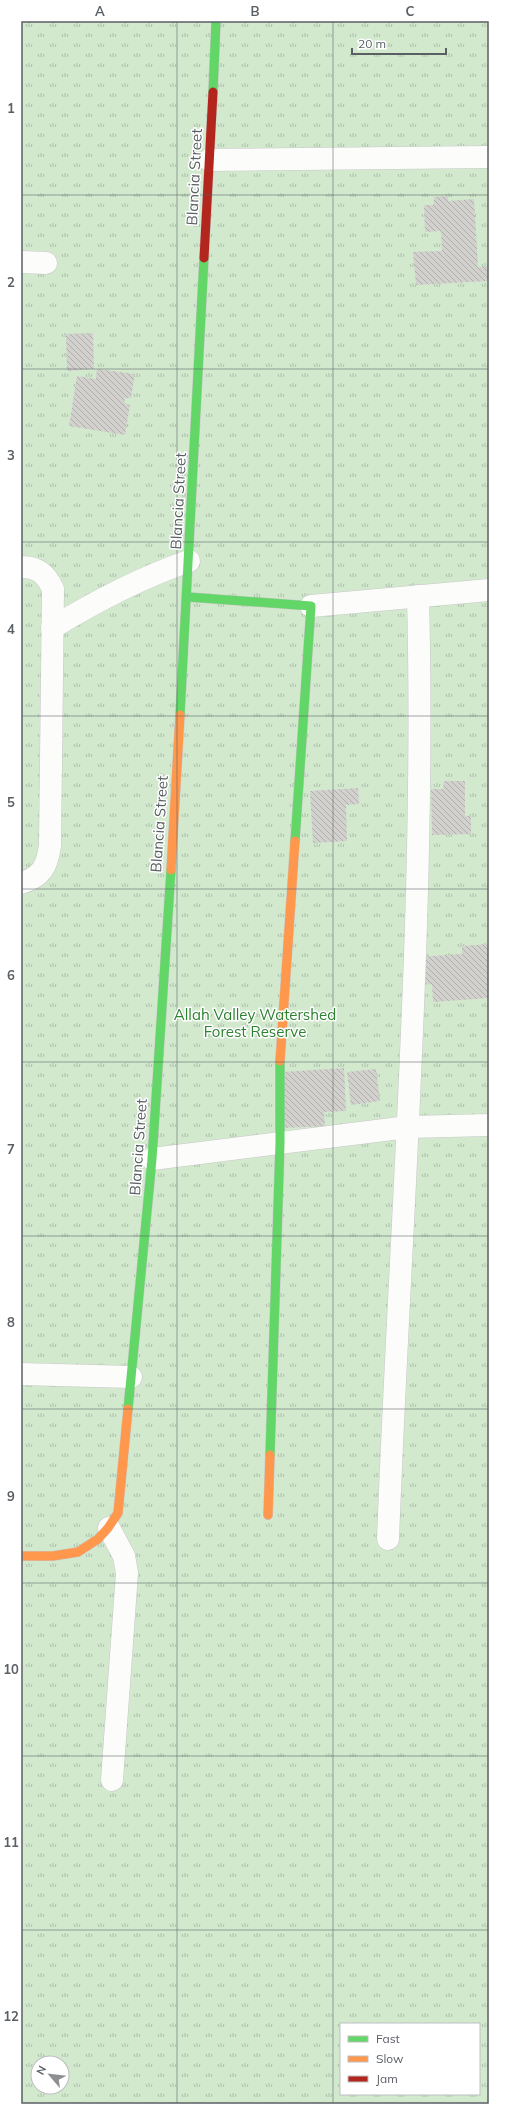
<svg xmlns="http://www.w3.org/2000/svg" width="510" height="2125" font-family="Mulish,sans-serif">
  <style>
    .park { fill: url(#park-tufts); fill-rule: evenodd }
    .building { fill: url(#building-back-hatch) }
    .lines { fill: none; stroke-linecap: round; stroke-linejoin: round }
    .street-casing { stroke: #c8c8c8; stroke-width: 23 }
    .fast-casing { stroke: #c9c9c9; stroke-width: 10 }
    .slow-casing { stroke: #c9c9c9; stroke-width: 10 }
    .jam-casing { stroke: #c9c9c9; stroke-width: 10 }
    .street { stroke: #fcfcfb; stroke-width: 22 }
    .fast { stroke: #63d668; stroke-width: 9 }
    .slow { stroke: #ff974d; stroke-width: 9 }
    .jam { stroke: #b3261e; stroke-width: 9 }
    .grid { fill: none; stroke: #5a5f64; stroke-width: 1; stroke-opacity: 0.55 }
    .labels { text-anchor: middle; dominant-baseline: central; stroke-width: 3; stroke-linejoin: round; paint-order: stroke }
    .street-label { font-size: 15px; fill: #5a5f64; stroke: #fff }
    .park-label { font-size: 15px; fill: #2d822f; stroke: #fff }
    .neatline { fill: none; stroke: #5a5f64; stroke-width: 1.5 }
    .grid-label { font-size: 13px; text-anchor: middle; font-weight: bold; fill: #5a5f64 }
  </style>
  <defs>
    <pattern id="park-tufts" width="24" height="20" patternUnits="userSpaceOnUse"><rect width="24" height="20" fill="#d2e9ce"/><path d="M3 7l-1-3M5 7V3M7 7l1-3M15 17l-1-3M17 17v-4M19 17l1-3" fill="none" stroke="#adc0ab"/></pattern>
    <pattern id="building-back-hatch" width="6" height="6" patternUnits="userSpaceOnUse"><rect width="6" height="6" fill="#d2d1ce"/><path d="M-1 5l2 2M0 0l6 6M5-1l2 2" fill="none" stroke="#adadab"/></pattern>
  </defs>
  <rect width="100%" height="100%" fill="#eceae5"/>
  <path class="park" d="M21 21H489V2104H21ZM341 2024H479V2094H341ZM38 2063H62V2087H38Z"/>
  <g class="building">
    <path d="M448 196V201L474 199 478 267H488V281L416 285 413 252 442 251 441 231 425 232 424 205H434V197Z"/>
    <path d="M93 333 94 369 67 371 66 334Z"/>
    <path d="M97 369 135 374 131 398H125L124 404 130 405 125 435 69 426 77 376 96 379Z"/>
    <path d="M444 781H465V816H471V834L432 835 431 789H443Z"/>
    <path d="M358 788 359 804 346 805 347 841 313 843 310 791Z"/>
    <path d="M489 944V998L433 1002 432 984 419 985 417 957 462 954V946Z"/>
    <path d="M344 1068 346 1111 324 1112 325 1126 285 1128 282 1072Z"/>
    <path d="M376 1069 380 1101 351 1105 347 1072Z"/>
  </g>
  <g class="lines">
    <defs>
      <g id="street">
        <path d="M209 160 489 157"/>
        <path d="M21 262 46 263"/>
        <path d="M21 567C38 567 46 574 53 589L50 846C47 866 42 877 21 883"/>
        <path d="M311 606 489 590"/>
        <path d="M52 628C96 601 140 578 189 561"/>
        <path d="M152 1159 408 1127 489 1125"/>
        <path d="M21 1374 131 1377"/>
        <path d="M109 1528 124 1556 127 1573 112 1780"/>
        <path d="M388 1539C400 1225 426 911 418 596"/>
      </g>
      <g id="fast">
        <path d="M213 92 216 21"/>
        <path d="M188 597 311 606 295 841"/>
        <path d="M180 715 204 258"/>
        <path d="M128 1409 152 1159 171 870"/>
        <path d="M270 1455 280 1143V1061"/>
      </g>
      <g id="slow">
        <path d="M171 870 180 715"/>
        <path d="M280 1061 295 841"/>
        <path d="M268 1515 270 1455"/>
        <path d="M21 1556H53L78 1552 98 1539 108 1528 118 1513 128 1409"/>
      </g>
      <path id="jam" d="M204 258 213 92"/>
    </defs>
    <use href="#street" class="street-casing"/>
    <use href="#fast" class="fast-casing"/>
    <use href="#slow" class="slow-casing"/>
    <use href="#jam" class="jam-casing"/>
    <use href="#street" class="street"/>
    <use href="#fast" class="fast"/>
    <use href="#slow" class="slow"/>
    <use href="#jam" class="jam"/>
  </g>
  <path class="grid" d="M177 21V2104M333 21V2104M21 195H489M21 369H489M21 542H489M21 716H489M21 889H489M21 1062H489M21 1236H489M21 1409H489M21 1583H489M21 1756H489M21 1930H489"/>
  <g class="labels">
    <g class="street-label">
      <text transform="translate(194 177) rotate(-87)">Blancia Street</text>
      <text transform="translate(178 501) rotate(-87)">Blancia Street</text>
      <text transform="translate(159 824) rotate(-86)">Blancia Street</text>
      <text transform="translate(138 1147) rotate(-86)">Blancia Street</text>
    </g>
    <g class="park-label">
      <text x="255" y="1014">Allah Valley Watershed<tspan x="255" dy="17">Forest Reserve</tspan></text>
    </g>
  </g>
  <rect width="510" height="2125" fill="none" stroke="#ffffff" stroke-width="44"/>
  <rect x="340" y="2023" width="140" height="72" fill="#ffffff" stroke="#bdbfc1"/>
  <rect x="348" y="2036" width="20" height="6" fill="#63d668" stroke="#bdbfc1"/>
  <text x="376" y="2043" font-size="12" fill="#5a5f64">Fast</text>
  <rect x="348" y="2056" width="20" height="6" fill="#ff974d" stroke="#bdbfc1"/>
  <text x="376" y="2063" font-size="12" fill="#5a5f64">Slow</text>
  <rect x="348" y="2076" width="20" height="6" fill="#b3261e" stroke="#bdbfc1"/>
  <text x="376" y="2083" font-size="12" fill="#5a5f64">Jam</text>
  <g transform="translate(50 2075) rotate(298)"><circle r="19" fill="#ffffff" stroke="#bdbfc1"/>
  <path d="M0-3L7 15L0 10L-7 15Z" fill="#8d9091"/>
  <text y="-6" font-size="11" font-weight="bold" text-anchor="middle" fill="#5a5f64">N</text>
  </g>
  <path d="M352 48v6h94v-6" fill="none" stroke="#5a5f64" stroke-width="2"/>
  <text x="358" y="48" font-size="12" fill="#5a5f64" stroke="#ffffff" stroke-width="3" paint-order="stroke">20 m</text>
  <rect x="22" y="22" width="466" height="2081" class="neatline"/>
  <g class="grid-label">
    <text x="100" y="16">A</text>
    <text x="255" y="16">B</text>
    <text x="410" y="16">C</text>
    <text x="11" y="113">1</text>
    <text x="11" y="287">2</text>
    <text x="11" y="460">3</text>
    <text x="11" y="634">4</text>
    <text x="11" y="807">5</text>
    <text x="11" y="980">6</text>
    <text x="11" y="1154">7</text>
    <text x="11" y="1327">8</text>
    <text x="11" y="1501">9</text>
    <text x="11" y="1674">10</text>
    <text x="11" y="1847">11</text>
    <text x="11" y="2021">12</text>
  </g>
</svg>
